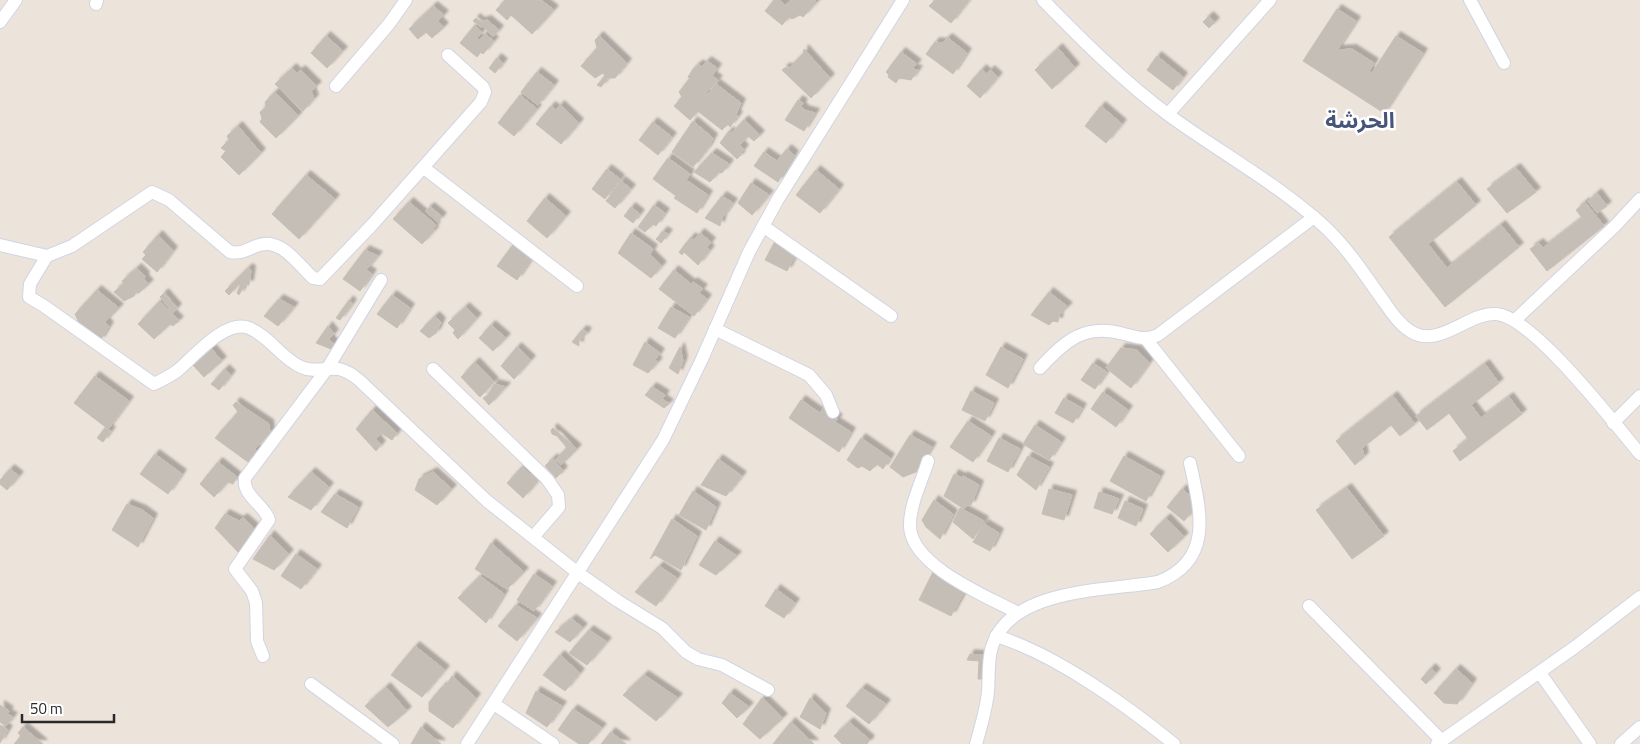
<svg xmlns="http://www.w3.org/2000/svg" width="1640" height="744" font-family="'Titillium Web','Noto Sans Arabic',sans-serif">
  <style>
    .building { fill: #c4beb6; stroke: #c7bfb4; filter: url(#shadow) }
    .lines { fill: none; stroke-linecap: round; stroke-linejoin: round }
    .minor-casing { stroke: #d0d5e3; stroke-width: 14 }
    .minor { stroke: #fff; stroke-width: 12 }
    .labels { text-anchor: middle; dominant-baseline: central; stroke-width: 5; stroke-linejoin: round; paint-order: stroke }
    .district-label { font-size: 22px; font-weight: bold; fill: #48557b; stroke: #fff }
  </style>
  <defs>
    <filter id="shadow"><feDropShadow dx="4.5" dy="-4.5" stdDeviation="1" flood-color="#0004"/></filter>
  </defs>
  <rect width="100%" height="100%" fill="#ece3db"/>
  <g class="building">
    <path d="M505 0H541L554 10 532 34 511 15 507 20 496 10Z"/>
    <path d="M774 0H779L785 5 792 0H815L816 3 803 17 800 15 792 19 789 17 782 25 765 11Z"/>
    <path d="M935 0H969L951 23 929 6Z"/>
    <path d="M433 6 444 15 438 21 444 27 432 38 426 32 418 39 409 29Z"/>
    <path d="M1337 9 1356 21 1337 50 1352 49 1374 63 1369 71 1372 73 1396 36 1423 53 1384 113 1303 61Z"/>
    <path d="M1209 16 1215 22 1209 28 1203 22Z"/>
    <path d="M476 18 480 22 487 20 499 30 493 37 483 26 481 27 473 21Z"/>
    <path d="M475 25 482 32 477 38 479 40 485 34 494 41 483 54 481 52 477 57 460 43Z"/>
    <path d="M326 36 343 51 327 68 311 53Z"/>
    <path d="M599 36 627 63 615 78H608L601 87 597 85 605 76 603 73 595 78 581 66 597 48 595 40Z"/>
    <path d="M948 38 967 53 953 74 926 54 935 42 942 43Z"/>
    <path d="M1058 48 1075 68 1052 89 1035 70Z"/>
    <path d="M804 49 830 78 811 98 782 70 786 67 788 69 803 54Z"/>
    <path d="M901 52 917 64 912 69 918 70 911 80 899 78 896 83 888 77 889 75 886 72Z"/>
    <path d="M1157 56 1183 77 1173 90 1147 70Z"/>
    <path d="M497 58 503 63 495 73 489 68Z"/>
    <path d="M707 61 717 68 712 76 718 80 707 92 688 77 693 69 699 64 701 67Z"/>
    <path d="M292 68 297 73 301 70 317 86 311 91 314 99 303 111 275 84Z"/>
    <path d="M982 69 987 74 990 70 998 77 980 98 967 86Z"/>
    <path d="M537 72 554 85 538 105 521 92Z"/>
    <path d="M689 79 707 94 695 109 697 112 690 120 674 106 682 97 679 92Z"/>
    <path d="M716 84 741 103 736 114 738 116 730 127 728 124 722 130 695 109Z"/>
    <path d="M275 92 298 116 276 138 260 122 262 118 260 112 266 107 265 102Z"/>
    <path d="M520 95 537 109 514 136 498 123Z"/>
    <path d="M798 100 803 103 801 106 804 110 815 113 804 131 785 120Z"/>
    <path d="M560 105 579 123 561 144 536 124 551 106 556 110Z"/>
    <path d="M1101 106 1122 124 1106 143 1085 126Z"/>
    <path d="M744 120 760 135 754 141 748 136 740 145 744 149 741 153H739L741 155 737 159 720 143 729 131 731 134Z"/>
    <path d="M693 121 713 138 708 148 693 167 672 152Z"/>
    <path d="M653 122 672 137 658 155 639 140Z"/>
    <path d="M238 126 261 153 239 175 221 157 226 151 221 148 229 140 227 136Z"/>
    <path d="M787 149 794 155 778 182 754 166 764 152 777 161Z"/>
    <path d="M712 153 729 164 722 173 719 172 710 182 694 172Z"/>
    <path d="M668 158 690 174 686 180 708 195 697 213 674 198 676 196 653 179Z"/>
    <path d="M1516 168 1536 192 1507 213 1487 189Z"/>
    <path d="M607 169 620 179 605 199 592 189Z"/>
    <path d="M816 170 839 189 820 213 796 195Z"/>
    <path d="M306 175 335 199 299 239 272 214Z"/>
    <path d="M621 181 631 189 615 208 606 201Z"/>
    <path d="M1457 182 1476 205 1428 244 1447 268 1501 225 1519 247 1445 307 1389 237Z"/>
    <path d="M751 183 769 195 752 215 738 203Z"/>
    <path d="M1597 193 1607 206 1597 213 1588 201Z"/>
    <path d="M722 196 733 203 722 218 720 226 705 218Z"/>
    <path d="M545 198 566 216 547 238 527 221Z"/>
    <path d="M409 202 436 225 433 229 434 231 422 244 393 219Z"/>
    <path d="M1585 202 1604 226 1547 271 1530 249 1539 243 1543 248 1582 218 1576 210Z"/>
    <path d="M654 205 665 213 656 226 653 224 645 232 638 227Z"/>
    <path d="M430 207 442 217 438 222 425 211Z"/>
    <path d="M631 207 640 214 633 223 624 216Z"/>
    <path d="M663 231 668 234 661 243 656 239Z"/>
    <path d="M631 233 653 249 650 254 662 266 651 278 618 253Z"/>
    <path d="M700 233 711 242 707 247 710 250 698 265 684 252 682 255 679 252 691 237 694 240Z"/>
    <path d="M158 235 173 251 157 272 142 259 146 255 143 252Z"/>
    <path d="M775 241 797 252 787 271 765 260Z"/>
    <path d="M515 242 534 255 517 280 497 266Z"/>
    <path d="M365 250 378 256 366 270 372 274 360 291 343 279Z"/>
    <path d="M137 268 145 276 144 279 149 284 139 293 136 292 134 296 124 301 114 292 124 283 122 281Z"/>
    <path d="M248 268 251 270 249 285 245 284 239 295 237 293 240 286 239 284 229 295 225 291Z"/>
    <path d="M674 270 691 284 693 282 703 289 699 293 707 299 694 316 659 289Z"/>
    <path d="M97 290 119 308 105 322 109 326 100 341 81 327 75 314Z"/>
    <path d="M1049 292 1068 307 1059 315 1058 322 1053 321 1049 325 1031 315Z"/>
    <path d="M164 293 177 308 173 313 160 297Z"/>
    <path d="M392 295 410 308 397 328 377 314Z"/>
    <path d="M279 299 294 307 278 326 264 316Z"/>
    <path d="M349 300 352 304 340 320 336 318Z"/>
    <path d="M160 301 179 321 173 326 170 324 154 339 138 324Z"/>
    <path d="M465 307 477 318 458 339 453 333 455 330 448 323Z"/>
    <path d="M671 307 689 317 675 338 658 328Z"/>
    <path d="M435 316 441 322 436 333 429 338 420 331Z"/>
    <path d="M491 325 506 338 493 351 479 338Z"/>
    <path d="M328 326 334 334 329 339 334 344 331 349 316 343Z"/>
    <path d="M582 330 587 332 584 337 579 339V346L572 342Z"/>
    <path d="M645 342 660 353 655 360 658 362 648 373 633 365Z"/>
    <path d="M209 346 222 361 204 377 191 363Z"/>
    <path d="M517 347 531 360 514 379 501 366Z"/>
    <path d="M680 347 683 361 678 374 669 368Z"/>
    <path d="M1001 347 1023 359 1008 388 986 375Z"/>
    <path d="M1121 348 1137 350 1149 363 1131 388 1106 368Z"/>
    <path d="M475 362 494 382 480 397 461 377Z"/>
    <path d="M1093 363 1107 372 1095 389 1081 380Z"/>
    <path d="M1485 364 1499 383 1471 405 1481 418 1509 397 1522 414 1460 461 1453 451 1468 439 1449 413 1427 430 1416 416Z"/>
    <path d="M225 369 231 375 219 390 211 384Z"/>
    <path d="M95 376 129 401 108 429 74 403Z"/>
    <path d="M494 384 506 387 489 405 483 398 488 395Z"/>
    <path d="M652 387 665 395 662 399 669 404 664 408 645 395Z"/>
    <path d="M971 391 994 403 985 421 962 410Z"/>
    <path d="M1103 392 1128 410 1116 427 1091 409Z"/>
    <path d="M1393 396 1415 424 1400 436 1391 425 1362 448 1364 457 1355 465 1336 441Z"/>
    <path d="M1064 398 1082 408 1073 423 1055 413Z"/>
    <path d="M801 400 820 413 823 408 838 419 835 422 851 432 839 452 789 418Z"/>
    <path d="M236 402 269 424 270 433 255 449 257 451 248 462 215 438 238 412 233 405Z"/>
    <path d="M372 410 397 433 392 440 381 433 376 439 381 445 376 451 356 429Z"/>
    <path d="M968 421 991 436 973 462 950 447Z"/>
    <path d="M1035 425 1061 442 1049 460 1023 444Z"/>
    <path d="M105 428 111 431 103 442 97 438Z"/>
    <path d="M553 428 577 449 561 465 556 459 567 448 557 436 552 434 551 430Z"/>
    <path d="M910 435 932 447 916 472 903 477 890 467Z"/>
    <path d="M861 438 890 458 883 469 877 464 870 471 862 466 858 468 847 460Z"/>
    <path d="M999 438 1020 449 1008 472 987 461Z"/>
    <path d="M155 454 182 474 168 494 140 474Z"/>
    <path d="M1028 456 1049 467 1036 490 1017 475Z"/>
    <path d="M1124 456 1160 476 1146 501 1110 481Z"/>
    <path d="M553 458 563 471 556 478 545 466Z"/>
    <path d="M718 459 742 476 726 496 701 485Z"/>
    <path d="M218 462 237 477 233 484 228 482 214 497 200 484Z"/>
    <path d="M522 467 538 481 523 498 507 483Z"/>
    <path d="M10 469 19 476 7 490 0 484V480Z"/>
    <path d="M311 472 329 487 311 510 288 497Z"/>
    <path d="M433 472 452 489 437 505 415 490 419 479Z"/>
    <path d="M954 474 962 478 963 476 979 485 971 505H967L964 509 944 496Z"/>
    <path d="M1347 488 1384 536 1352 559 1316 510Z"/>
    <path d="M1049 489 1072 495 1064 520 1042 514Z"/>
    <path d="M1182 489 1199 503 1184 521 1167 507Z"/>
    <path d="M693 491 716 507 706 530 679 515Z"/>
    <path d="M1099 492 1119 499 1112 514 1094 508Z"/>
    <path d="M335 494 358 507 347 528 321 512Z"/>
    <path d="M934 500 953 514 940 539 926 527 922 520Z"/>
    <path d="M1125 501 1143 509 1136 526 1118 518Z"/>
    <path d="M127 504 142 510 153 518 138 547 112 530Z"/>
    <path d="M960 508 984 521 973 539 953 522Z"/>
    <path d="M225 514 239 521 243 518 254 528 239 553 215 528Z"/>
    <path d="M1166 518 1184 537 1168 552 1150 534Z"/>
    <path d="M672 519 697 536 681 570 655 555 650 559Z"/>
    <path d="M984 524 999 533 990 551 973 542Z"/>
    <path d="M270 535 289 554 274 570 253 559Z"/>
    <path d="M715 541 737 556 716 575 699 565Z"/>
    <path d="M491 543 524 572 507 589 475 569Z"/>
    <path d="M296 554 317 569 301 589 281 576Z"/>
    <path d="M659 566 677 578 656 606 635 592Z"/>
    <path d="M933 572 965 590 951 616 919 600Z"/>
    <path d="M534 574 552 586 534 611 517 600Z"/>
    <path d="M480 576 504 594 486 623 458 598Z"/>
    <path d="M776 589 795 603 784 618 765 606Z"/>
    <path d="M516 605 537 618 517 641 498 626Z"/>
    <path d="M572 619 583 628 570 642 555 632Z"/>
    <path d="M589 630 607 642 587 665 569 653Z"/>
    <path d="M415 646 445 670 422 697 391 675Z"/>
    <path d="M970 654 987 656 985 679H978L979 661 967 660Z"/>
    <path d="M560 655 580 673 565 691 543 675Z"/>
    <path d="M1431 668 1436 673 1426 684 1421 679Z"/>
    <path d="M1456 669 1472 683 1457 704 1444 703 1434 693Z"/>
    <path d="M644 675 678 698 656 721 623 695Z"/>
    <path d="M452 676 476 698 453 728 429 711V702L442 687 446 686Z"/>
    <path d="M386 687 407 711 388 727 365 706Z"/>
    <path d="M862 688 886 704 869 724 846 706Z"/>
    <path d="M536 691 562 706 547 727 526 713Z"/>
    <path d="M730 693 749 707 737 718 722 703Z"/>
    <path d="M762 698 783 718 760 739 743 724Z"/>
    <path d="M810 698 826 713 820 729 800 717Z"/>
    <path d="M0 705 9 711 7 714 13 717 6 726 0 722Z"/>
    <path d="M573 709 602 728 588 744H579L558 730Z"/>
    <path d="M791 722 814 744H773Z"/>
    <path d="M849 722 870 740 867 744H842L834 736Z"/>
    <path d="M0 725 8 730 0 743Z"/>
    <path d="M23 727 43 744H14L21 736 18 733Z"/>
    <path d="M421 727 441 744H411Z"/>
    <path d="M611 732 626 744H601Z"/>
  </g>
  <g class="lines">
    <defs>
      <g id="minor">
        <path d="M1043 0C1083 41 1124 82 1170 116 1221 153 1278 184 1325 227 1345 246 1361 269 1377 292 1387 305 1396 322 1410 331 1438 350 1468 312 1496 314 1532 316 1615 424 1640 454"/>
        <path d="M1470 0 1504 63"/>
        <path d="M96 4 97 0"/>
        <path d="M0 22 16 0"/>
        <path d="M448 55 483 87 485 92 481 102 371 226 320 279 313 278C297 263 280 236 256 246 247 250 240 254 230 252L169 200 152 192 72 246 47 256 30 284 29 297 44 306 154 384C162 380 170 376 177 371 194 357 226 318 249 328 269 336 282 359 301 367 314 373 326 367 339 369 347 371 353 375 359 380L487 501 578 573 618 601 662 628 686 652 698 659 722 665 768 690"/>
        <path d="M336 86 389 24 406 0"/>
        <path d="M1168 114 1270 0"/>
        <path d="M424 168 577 286"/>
        <path d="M763 226 891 316"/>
        <path d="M0 245 47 256"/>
        <path d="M1515 320 1615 226 1640 199"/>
        <path d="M715 329 809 375 826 395 833 412"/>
        <path d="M1146 339 1239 456"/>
        <path d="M1040 368C1065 341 1084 323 1124 334 1137 337 1145 341 1158 335L1314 217"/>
        <path d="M433 369 547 479 558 495 559 507 534 536"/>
        <path d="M1613 423 1640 396"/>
        <path d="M928 461C922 481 909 506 910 527 912 566 986 596 1016 612"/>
        <path d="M1309 606 1442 741"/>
        <path d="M996 636C1055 654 1126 705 1174 744"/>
        <path d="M263 656 257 641 256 603 252 591 235 569 269 520C265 505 242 496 245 478L327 369 381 280"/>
        <path d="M1540 673 1590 744"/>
        <path d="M311 684 393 744"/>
        <path d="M494 704 553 744"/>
        <path d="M467 744 663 440 702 359 749 252 778 199 903 0"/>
        <path d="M976 744C981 727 986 710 988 692 989 678 988 663 991 650 1007 587 1108 591 1158 582 1215 560 1200 509 1190 463"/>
        <path d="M1437 744 1575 647 1640 597"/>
        <path d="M1621 744 1640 727"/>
      </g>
    </defs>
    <use href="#minor" class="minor-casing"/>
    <use href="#minor" class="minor"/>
  </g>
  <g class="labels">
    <g class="district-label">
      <text x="1360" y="120">الحرشة</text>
    </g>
  </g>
  <path d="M22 714v8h92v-8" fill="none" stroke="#292929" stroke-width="2.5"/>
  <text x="30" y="714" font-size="15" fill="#292929" stroke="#ffffff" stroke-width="4" paint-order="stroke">50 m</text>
</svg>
